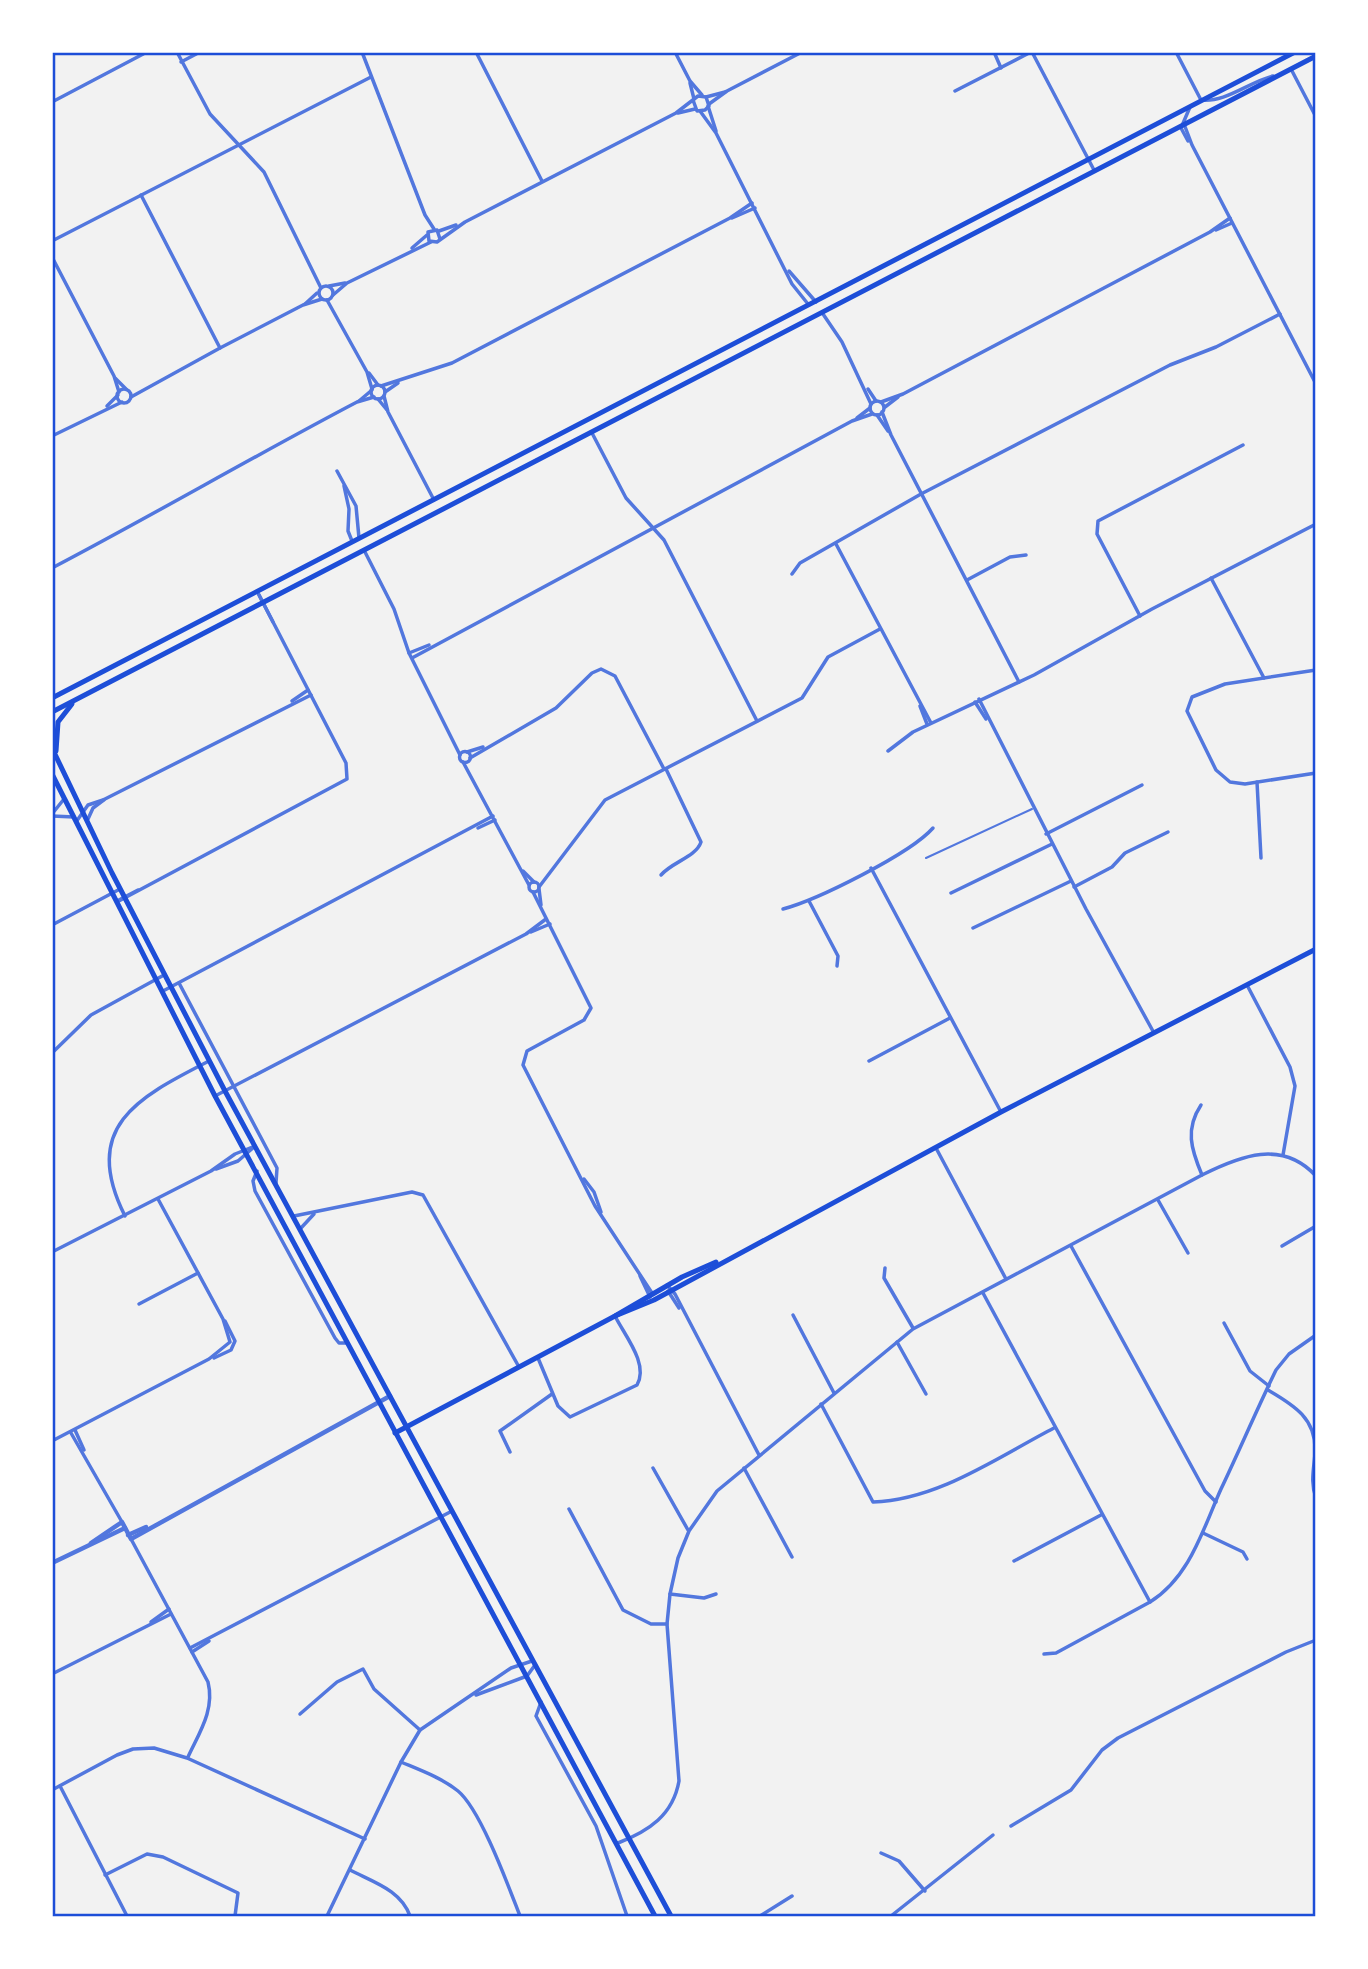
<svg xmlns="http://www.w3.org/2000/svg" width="1368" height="1969" font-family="'Alegreya Sans',sans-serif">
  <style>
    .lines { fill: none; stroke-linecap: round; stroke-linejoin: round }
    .service { stroke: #5277de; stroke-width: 2 }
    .minor { stroke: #5277de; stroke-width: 3.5 }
    .tertiary { stroke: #5277de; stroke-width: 4.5 }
    .secondary { stroke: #1d4ed8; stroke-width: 5 }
    .primary { stroke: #1d4ed8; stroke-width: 5 }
    .neatline { fill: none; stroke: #1d4ed8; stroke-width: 2.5 }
  </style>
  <rect width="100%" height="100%" fill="#f2f2f2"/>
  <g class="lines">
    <path class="service" d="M926 858 1032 809"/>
    <g class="minor">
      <path d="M177 52 210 114 264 172 321 288"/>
      <path d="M362 52 425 215 434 229"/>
      <path d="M476 52 542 181"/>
      <path d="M675 52 690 81 702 95"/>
      <path d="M994 52 1001 68"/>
      <path d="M1032 52 1094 170"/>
      <path d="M1176 52 1201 100C1225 103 1249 82 1273 76"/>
      <path d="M181 62 200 52"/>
      <path d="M1291 69 1316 117"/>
      <path d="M690 83 694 99"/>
      <path d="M955 91 1031 52"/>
      <path d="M706 97 725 92"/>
      <path d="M52 102 147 52"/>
      <path d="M709 104 727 91 802 52"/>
      <path d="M708 106 716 131"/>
      <path d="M700 111 716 133 792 284 808 304"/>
      <path d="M678 113 695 109"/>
      <path d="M1184 124 1192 145 1316 384"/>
      <path d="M1188 141 1181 128 1190 107"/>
      <path d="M141 195 220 348"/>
      <path d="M732 218 755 208"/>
      <path d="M1216 230 1232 223"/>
      <path d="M439 231 456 225"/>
      <path d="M440 239 437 230 428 232 429 241 437 242 465 222 676 113 698 96 706 97 709 106 705 110 697 111 693 100"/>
      <path d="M52 241 371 77"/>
      <path d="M412 248 427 235"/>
      <path d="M52 257 114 376 119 392"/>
      <path d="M789 271 816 302"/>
      <circle cx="326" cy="293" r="7"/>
      <path d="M329 286 345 283"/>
      <path d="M333 295 347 283 431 242"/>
      <path d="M327 300 367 372 372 389"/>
      <path d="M305 304 317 293"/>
      <path d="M823 314 842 342 871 404"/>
      <path d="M369 373 378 385"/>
      <path d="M115 378 126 389"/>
      <circle cx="378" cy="392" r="7"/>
      <path d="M381 386 452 363 730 218 752 203"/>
      <path d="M868 389 876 401"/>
      <circle cx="124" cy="396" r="7"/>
      <path d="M385 392 398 383"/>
      <path d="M384 396 388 412 434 500"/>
      <path d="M131 397 220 348 303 305 322 299"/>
      <path d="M378 399 387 410"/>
      <circle cx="877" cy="408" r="7"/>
      <path d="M359 401 372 390"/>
      <path d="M881 402 903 394 1210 232 1230 218"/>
      <path d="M107 406 118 395"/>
      <path d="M885 407 898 397"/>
      <path d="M882 412 891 435 1019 682"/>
      <path d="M877 415 888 431"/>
      <path d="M857 418 870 408"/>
      <path d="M592 433 626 498 664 540 757 721"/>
      <path d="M52 436 122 402"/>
      <path d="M337 471 356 506 359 538"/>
      <path d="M344 486 349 509 348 531 352 541"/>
      <path d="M836 544 931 723"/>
      <path d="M365 552 394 609 409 653 460 755"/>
      <path d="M52 568C155 514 254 456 357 402L374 397"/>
      <path d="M792 574 800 563 921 494 1170 365 1216 347 1280 314"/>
      <path d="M1211 578 1264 678"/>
      <path d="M967 580 1010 557 1026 555"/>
      <path d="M259 595 273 622"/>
      <path d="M1140 616 1097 534 1098 521 1243 445"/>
      <path d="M409 653 429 645"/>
      <path d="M412 658 852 421 872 414"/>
      <path d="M1316 670 1225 684 1192 697 1187 711 1216 770 1230 782 1245 784 1316 773"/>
      <path d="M979 699 1086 909 1154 1033"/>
      <path d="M292 701 308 690"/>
      <path d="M975 702 986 719"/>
      <path d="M920 706 927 724"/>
      <path d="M888 751 913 732 1034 675 1152 609 1316 524"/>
      <circle cx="465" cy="757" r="5.5"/>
      <path d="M467 752 483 747"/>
      <path d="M470 758 556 708 592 673 601 669 615 676 664 769"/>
      <path d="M463 762 529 885"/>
      <path d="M1257 782 1261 858"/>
      <path d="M52 814 64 799"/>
      <path d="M52 816 74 817"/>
      <path d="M88 819 93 808 105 799 311 695"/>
      <path d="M76 822 88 805 103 800"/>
      <path d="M478 828 495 820"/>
      <path d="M1046 834 1142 785"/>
      <path d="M871 868 1001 1112"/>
      <path d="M523 871 534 882"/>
      <path d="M661 875C672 862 696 857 701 842L666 769"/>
      <circle cx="534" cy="887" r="5"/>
      <path d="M539 887 605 800 802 698 828 657 880 629"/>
      <path d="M1074 887 1112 867 1125 853 1168 832"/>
      <path d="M539 889 541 905"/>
      <path d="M533 892 591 1008 584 1020 527 1051 523 1065 595 1206 652 1293"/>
      <path d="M951 893 1052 844"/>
      <path d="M117 901 138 890"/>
      <path d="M809 901 838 956 837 966"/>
      <path d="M117 902 347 779 346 763 258 593"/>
      <path d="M783 909C817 900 910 854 933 828"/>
      <path d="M52 925 120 889"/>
      <path d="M973 928 1071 881"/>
      <path d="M531 932 550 924"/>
      <path d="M179 983 277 1168 276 1183"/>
      <path d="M1247 985 1290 1067 1295 1086 1283 1155"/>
      <path d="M163 991 493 816"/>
      <path d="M52 1053 91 1015 164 975"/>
      <path d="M869 1061 950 1018"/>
      <path d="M215 1096 526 934 546 919"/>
      <path d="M1201 1105C1185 1129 1191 1149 1202 1175"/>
      <path d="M936 1148 1006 1279"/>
      <path d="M216 1169 238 1161 254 1147"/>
      <path d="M257 1171 253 1181 255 1191 335 1338 339 1343H347"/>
      <path d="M584 1179 594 1192 601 1212"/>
      <path d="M1158 1200 1188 1253"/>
      <path d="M125 1216C80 1126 139 1097 209 1061"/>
      <path d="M294 1216 412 1192 423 1195 519 1367"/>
      <path d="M301 1228 314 1214"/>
      <path d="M1071 1246 1205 1491 1216 1502"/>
      <path d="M1282 1246 1316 1226"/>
      <path d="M52 1252 211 1171 235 1154 255 1146"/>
      <path d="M885 1268 884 1278 913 1328"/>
      <path d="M640 1276 650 1297"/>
      <path d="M667 1285 675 1294 759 1455"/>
      <path d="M668 1291 679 1308"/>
      <path d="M983 1293 1150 1602"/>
      <path d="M139 1304 198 1273"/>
      <path d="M793 1315 834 1393"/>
      <path d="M1224 1323 1250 1371 1269 1386"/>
      <path d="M897 1342 926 1394"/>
      <path d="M214 1358 231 1350 235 1341 225 1321"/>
      <path d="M538 1358 558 1406 570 1417 637 1385C649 1364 625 1336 615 1316"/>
      <path d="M1268 1390C1294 1405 1317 1419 1315 1453 1314 1469 1310 1482 1316 1498"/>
      <path d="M821 1404 873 1502C938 1500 998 1457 1054 1428"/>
      <path d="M75 1430 84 1450"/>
      <path d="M71 1433 122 1522"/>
      <path d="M52 1441 209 1359 230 1342 223 1319 158 1199"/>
      <path d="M510 1452 500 1431 552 1394"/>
      <path d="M653 1468 688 1530"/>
      <path d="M744 1468 792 1557"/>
      <path d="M569 1509 623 1610 651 1624H667"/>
      <path d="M1203 1533 1243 1552 1247 1559"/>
      <path d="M131 1539 208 1682C215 1710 199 1733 188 1757"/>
      <path d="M1014 1561 1101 1515"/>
      <path d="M670 1594 704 1598 716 1594"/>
      <path d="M151 1622 169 1609"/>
      <path d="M190 1648 452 1511"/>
      <path d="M192 1652 209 1641"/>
      <path d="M1044 1654 1056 1653 1150 1602C1190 1577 1203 1529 1221 1489 1240 1449 1257 1409 1276 1370L1289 1354 1316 1335"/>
      <path d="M52 1674 171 1614"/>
      <path d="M476 1695 527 1676 535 1665"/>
      <path d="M541 1702 536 1716 596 1826 627 1916"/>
      <path d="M300 1714 337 1682 363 1669 374 1689 420 1730"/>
      <path d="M401 1762C420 1770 442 1778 458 1791 481 1810 509 1888 520 1916"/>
      <path d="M60 1786 127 1916"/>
      <path d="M52 1790 117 1755 133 1749 154 1748 187 1758 365 1839"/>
      <path d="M1011 1826 1071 1790 1102 1750 1118 1738 1286 1652 1316 1640"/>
      <path d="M618 1843C649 1831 673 1815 679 1781L667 1624 670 1594 678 1558 689 1531 717 1491 913 1329 1202 1175C1240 1156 1282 1139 1316 1176"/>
      <path d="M881 1853 899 1861 925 1891"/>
      <path d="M350 1870C373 1882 401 1890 410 1916"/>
      <path d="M105 1875 147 1854 163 1857 238 1893 235 1916"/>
      <path d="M327 1916 401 1762 420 1730 511 1668 532 1661"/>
      <path d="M760 1916 792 1896"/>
      <path d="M891 1916 993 1835"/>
    </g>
    <g class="tertiary">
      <path d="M128 1535 146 1527"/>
      <path d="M91 1543 122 1522 131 1539 390 1396"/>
      <path d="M52 1563 125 1528"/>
    </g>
    <g class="secondary">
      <path d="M615 1316 654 1300 1001 1112 1316 949"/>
      <path d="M395 1433 615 1316 682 1277 716 1262"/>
    </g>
    <g class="primary">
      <path d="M52 698 1295 52"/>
      <path d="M52 712 1316 56"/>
      <path d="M52 748 112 873 225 1091 671 1916"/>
      <path d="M56 751 58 722 72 704"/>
      <path d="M52 774 215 1096 655 1916"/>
    </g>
  </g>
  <rect width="1368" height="1969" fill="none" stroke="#ffffff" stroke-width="108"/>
  <rect x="54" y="54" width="1260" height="1861" class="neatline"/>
</svg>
